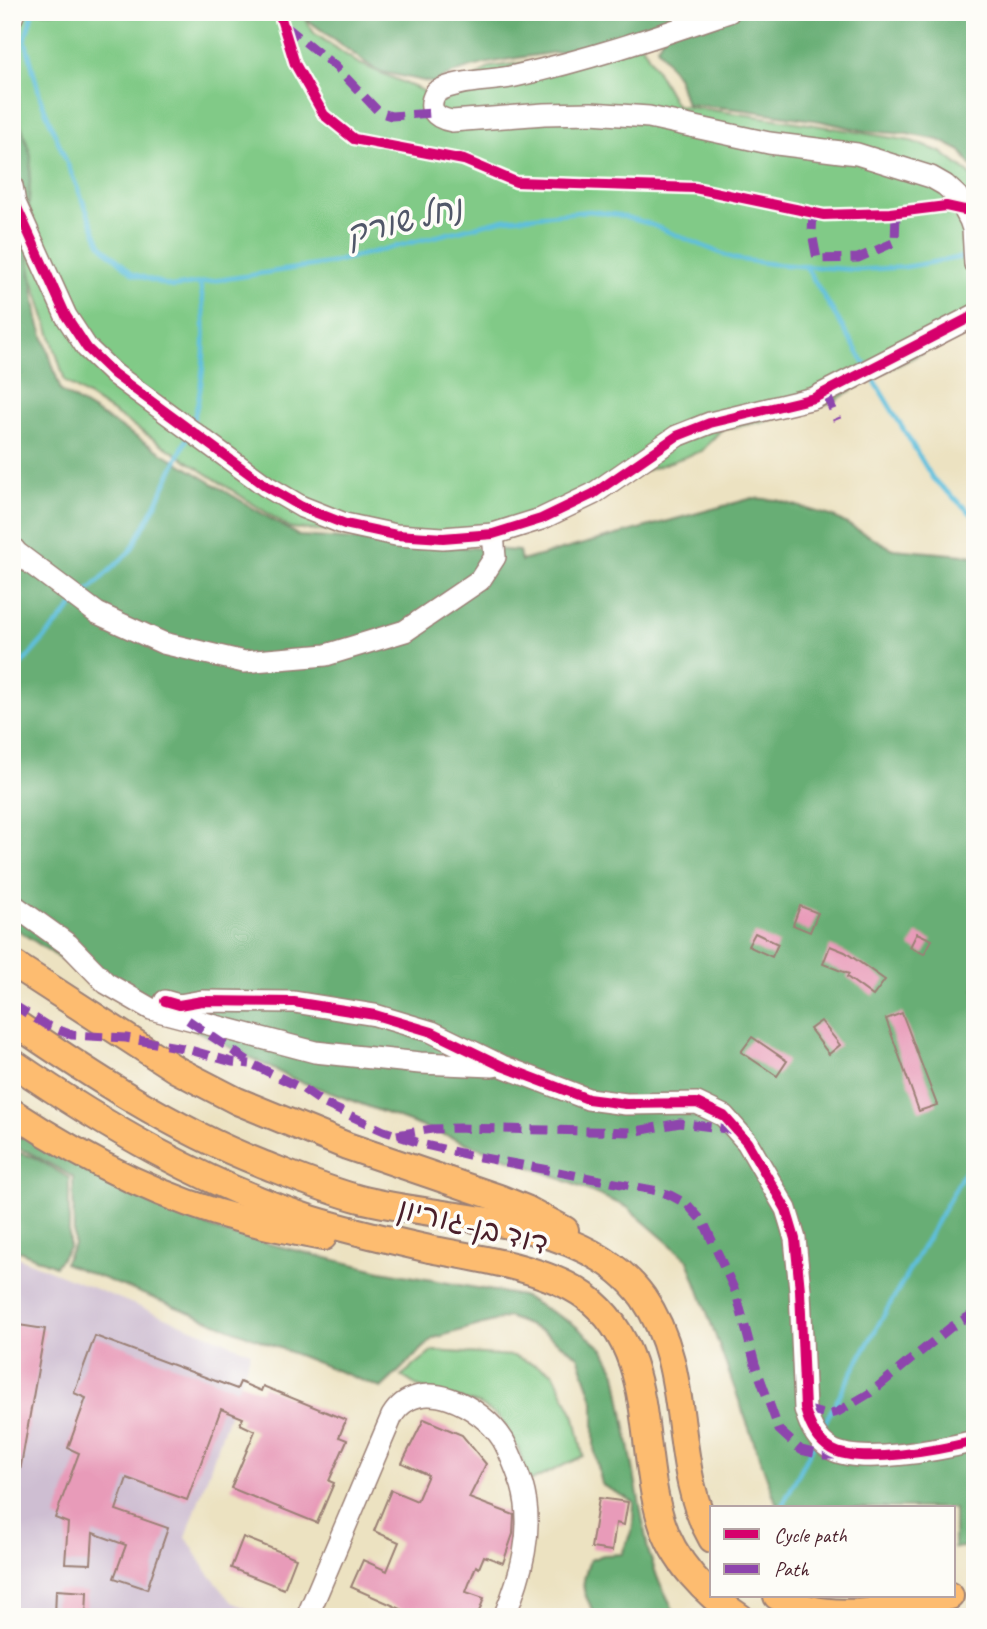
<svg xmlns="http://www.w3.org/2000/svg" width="987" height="1629" font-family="Caveat,'Playpen Sans Hebrew',sans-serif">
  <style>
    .industrial { fill: #cebed2 }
    .green { fill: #81ca87; stroke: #667459; stroke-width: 2 }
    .forest { fill: #68ae74; stroke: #596650; stroke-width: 2 }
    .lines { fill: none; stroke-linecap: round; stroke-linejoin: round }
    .stream { stroke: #5fbfdd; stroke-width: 4.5 }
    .building { fill: #e89bb9 }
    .minor-casing { stroke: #9b8076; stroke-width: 24 }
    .major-casing { stroke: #9b8076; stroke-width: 30 }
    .minor { stroke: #fff; stroke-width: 21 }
    .major { stroke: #fdbc70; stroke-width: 26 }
    .quiet { stroke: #8e44ad; stroke-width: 9; stroke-dasharray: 18 9; stroke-linecap: butt }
    .cycleway-casing { stroke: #fdfcf7; stroke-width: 15 }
    .cycleway { stroke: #d6006c; stroke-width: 10 }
    .labels { text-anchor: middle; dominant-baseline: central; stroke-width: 7; stroke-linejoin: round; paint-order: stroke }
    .street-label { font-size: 30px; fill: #4a1f2b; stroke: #fdfcf7 }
    .water-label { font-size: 32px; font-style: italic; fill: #515769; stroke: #fdfcf7 }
  </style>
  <rect width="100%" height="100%" fill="#fdfcf7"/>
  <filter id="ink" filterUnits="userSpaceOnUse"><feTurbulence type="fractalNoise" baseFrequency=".0143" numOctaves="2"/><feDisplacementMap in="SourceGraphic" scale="14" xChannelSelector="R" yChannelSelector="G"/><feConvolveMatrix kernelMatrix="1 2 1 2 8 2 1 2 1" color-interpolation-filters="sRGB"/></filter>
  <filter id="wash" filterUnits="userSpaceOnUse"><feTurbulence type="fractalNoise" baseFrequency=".00686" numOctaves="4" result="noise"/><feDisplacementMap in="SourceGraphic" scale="28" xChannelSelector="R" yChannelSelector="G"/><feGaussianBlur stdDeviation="1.57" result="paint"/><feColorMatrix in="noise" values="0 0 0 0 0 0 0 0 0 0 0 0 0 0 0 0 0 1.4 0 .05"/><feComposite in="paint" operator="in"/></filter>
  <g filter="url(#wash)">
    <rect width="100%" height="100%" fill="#ece2c1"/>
    <path class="industrial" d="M12 1255 251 1352 186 1537 208 1573 232 1602 266 1617H12Z"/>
    <g class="green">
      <path d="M13 12H301L314 33 358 63 444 100 490 67 546 60 637 36 676 105 797 122 911 141 941 152 970 174 975 186V326L867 381 834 401 799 414 721 430 702 451 571 497 484 543 401 539 290 528 65 381 12 213Z"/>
      <path d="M433 1351 514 1356 553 1372 575 1417 583 1456 529 1482 518 1448 502 1420 481 1405 421 1388 401 1376Z"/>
    </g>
    <g class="forest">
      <path d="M12 12H16L19 118 31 156 27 246 38 320 61 391 299 536 519 551 521 561 753 498 777 500 834 517 893 549 975 556V1546L954 1548V1508H778L688 1260 627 1207 547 1173 291 1078 83 974 12 926Z"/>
      <path d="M304 12H975V171L961 151 939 140 907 134 865 131 820 121 745 110 686 104 678 78 657 47 666 32 654 25C632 33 609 42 586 47 535 58 479 57 433 83L377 71 309 21Z"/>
      <path d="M12 1126 99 1178 224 1233 381 1271 522 1296 572 1323 604 1350 616 1373 648 1550 658 1579 677 1617H597C582 1590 579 1589 590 1560L603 1555 622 1554 633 1527 634 1502 602 1485 594 1448V1402L578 1356 542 1331 508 1317 434 1338 381 1388 64 1263 74 1245 73 1177 28 1152 12 1147Z"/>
      <path d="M12 1151 34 1157 69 1178V1248L55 1266 12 1248Z"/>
    </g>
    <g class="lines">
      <g class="stream">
        <path d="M33 12 25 39 41 100 101 245 133 274 173 287 330 263 505 219 590 211 618 215 647 223 735 259 773 264 858 270 905 267 969 256"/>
        <path d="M806 267 865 364"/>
        <path d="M871 375 933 479 975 517"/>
        <path d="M192 425C205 383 208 325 200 283"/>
        <path d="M83 596 131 550 155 506 188 436"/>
        <path d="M12 675 74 605"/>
        <path d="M821 1430C867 1341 919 1256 966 1169L975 1157"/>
        <path d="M781 1508 814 1444"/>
      </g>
    </g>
    <g id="blocks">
      <g class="building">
        <path d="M800 906 818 913 810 932 793 925Z"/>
        <path d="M755 933 778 944 772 957 748 946Z"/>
        <path d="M917 933 932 940 924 954 910 947Z"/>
        <path d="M830 946 845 952 885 980 873 996 847 977 849 974 823 964Z"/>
        <path d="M902 1013 937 1105 919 1111 886 1019Z"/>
        <path d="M821 1021 840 1045 829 1054 810 1029Z"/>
        <path d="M752 1037 787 1061 777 1076 741 1052Z"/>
        <path d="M12 1324 45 1329 19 1477H12Z"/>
        <path d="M95 1336 237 1389 240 1382 261 1391 263 1386 346 1420 339 1437 347 1440 329 1481 334 1483 317 1523 231 1488 255 1431 240 1424 243 1418 221 1409 187 1500 127 1478 116 1510 168 1528 147 1589 114 1578 126 1545 93 1533 91 1564 65 1563 68 1523 55 1518 79 1453 68 1448 86 1398 74 1393Z"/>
        <path d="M424 1419 462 1435 486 1464 469 1498 514 1515 513 1534 503 1563 484 1556 479 1568 476 1566 466 1592 484 1598 477 1617H419L351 1587 363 1560 387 1571 399 1542 374 1531 391 1490 417 1501 428 1475 402 1463Z"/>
        <path d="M599 1498 628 1502 624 1525 616 1523 612 1551 591 1548Z"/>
        <path d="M243 1537 296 1558 284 1589 231 1568Z"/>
        <path d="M56 1590 87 1592 86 1617H55Z"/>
      </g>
    </g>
  </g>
  <g filter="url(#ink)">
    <use href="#blocks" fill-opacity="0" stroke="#9b8076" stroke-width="2"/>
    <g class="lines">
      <defs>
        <g id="minor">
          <path d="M729 12C658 36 588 60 515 76 489 82 460 79 436 92 426 109 435 118 452 121L544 114 591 113 649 117 769 143 857 154 931 177 945 185 957 196 970 220 973 229 975 264"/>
          <path d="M12 17 14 12"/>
          <path d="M12 186 15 203 66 316 87 348 114 374 266 486 302 507 345 524 396 535 443 538 493 534 541 519 593 494 677 436 710 423 814 398 975 315"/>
          <path d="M12 547 17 553 97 613 163 643 244 662 326 655 405 631 480 580 495 557 493 534"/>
          <path d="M12 904 69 945 106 983 151 1009 315 1052 420 1063 493 1066"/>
          <path d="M165 1001 179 1005 202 1001 294 1002 375 1015 432 1032 502 1066 588 1099 626 1104 697 1103 724 1116 747 1142 786 1209 790 1222 795 1239 800 1290 805 1409C809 1424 816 1440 831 1449 860 1466 943 1449 975 1441"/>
          <path d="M307 1617 392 1416C419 1372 482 1406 503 1440 511 1454 517 1471 522 1485 535 1529 521 1576 504 1617"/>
        </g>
        <g id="major">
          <path d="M12 963 177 1070 237 1101 347 1146 499 1198 526 1209 565 1230"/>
          <path d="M12 1021C91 1075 171 1128 260 1163 293 1176 326 1190 360 1199 449 1222 584 1215 643 1297 695 1371 669 1465 712 1539"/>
          <path d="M12 1062C105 1126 204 1184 311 1219 350 1231 390 1240 429 1249 477 1258 546 1268 585 1296 657 1349 638 1445 661 1520 673 1561 706 1595 740 1617"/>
          <path d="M12 1112C82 1158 163 1200 244 1220 270 1227 297 1232 323 1237"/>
          <path d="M777 1596C829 1627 895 1608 950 1596"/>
        </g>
      </defs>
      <use href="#minor" class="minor-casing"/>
      <use href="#major" class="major-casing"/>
      <use href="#minor" class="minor"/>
      <use href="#major" class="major"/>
      <g class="quiet">
        <path d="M284 25 335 66 379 112 391 116 433 113"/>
        <path d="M813 212 812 233 817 259 858 258 895 242 896 213"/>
        <path d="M826 393 837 420"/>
        <path d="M12 1004 46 1025 72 1035 126 1038 183 1048 232 1062 250 1064"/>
        <path d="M188 1020 254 1065 303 1089 325 1104 384 1131 425 1145 469 1155 658 1191 670 1195 687 1204 704 1223 736 1293 755 1364 779 1430 801 1450 822 1455H835"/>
        <path d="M397 1135 432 1129 458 1128 631 1132 680 1123 735 1130"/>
        <path d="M805 1409 826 1415 838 1412 870 1393 951 1327 975 1313"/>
      </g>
      <defs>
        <g id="cycleway">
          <path d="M279 12 295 64 324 115 354 139 464 160 516 182 695 188 824 215 890 213 946 206 964 210 975 209"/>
          <path d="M12 186 15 203 66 316 87 348 114 374 266 486 302 507 345 524 396 535 443 538 493 534 541 519 593 494 677 436 710 423 814 398 975 315"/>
          <path d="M165 1001 179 1005 202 1001 294 1002 375 1015 432 1032 502 1066 588 1099 626 1104 697 1103 724 1116 747 1142 786 1209 790 1222 795 1239 800 1290 805 1409C809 1424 816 1440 831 1449 860 1466 943 1449 975 1441"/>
        </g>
      </defs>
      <use href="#cycleway" class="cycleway-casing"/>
      <use href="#cycleway" class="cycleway"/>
    </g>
  </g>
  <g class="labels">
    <g class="street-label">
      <text transform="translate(473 1226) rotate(14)">דוד בן-גוריון</text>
    </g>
    <g class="water-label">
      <text transform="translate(404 221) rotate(-14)">נחל שורק</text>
    </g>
  </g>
  <rect width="987" height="1629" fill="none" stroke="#fdfcf7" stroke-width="42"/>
  <rect x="710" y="1506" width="245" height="91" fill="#fdfcf7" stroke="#b5a4a5" stroke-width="2"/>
  <rect x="724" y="1529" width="35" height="10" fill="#d6006c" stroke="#b5a4a5" stroke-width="2"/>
  <text x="774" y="1542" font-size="21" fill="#4a1f2b">Cycle path</text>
  <rect x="724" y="1564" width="35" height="10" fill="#8e44ad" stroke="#b5a4a5" stroke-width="2"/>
  <text x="774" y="1576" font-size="21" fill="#4a1f2b">Path</text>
</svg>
